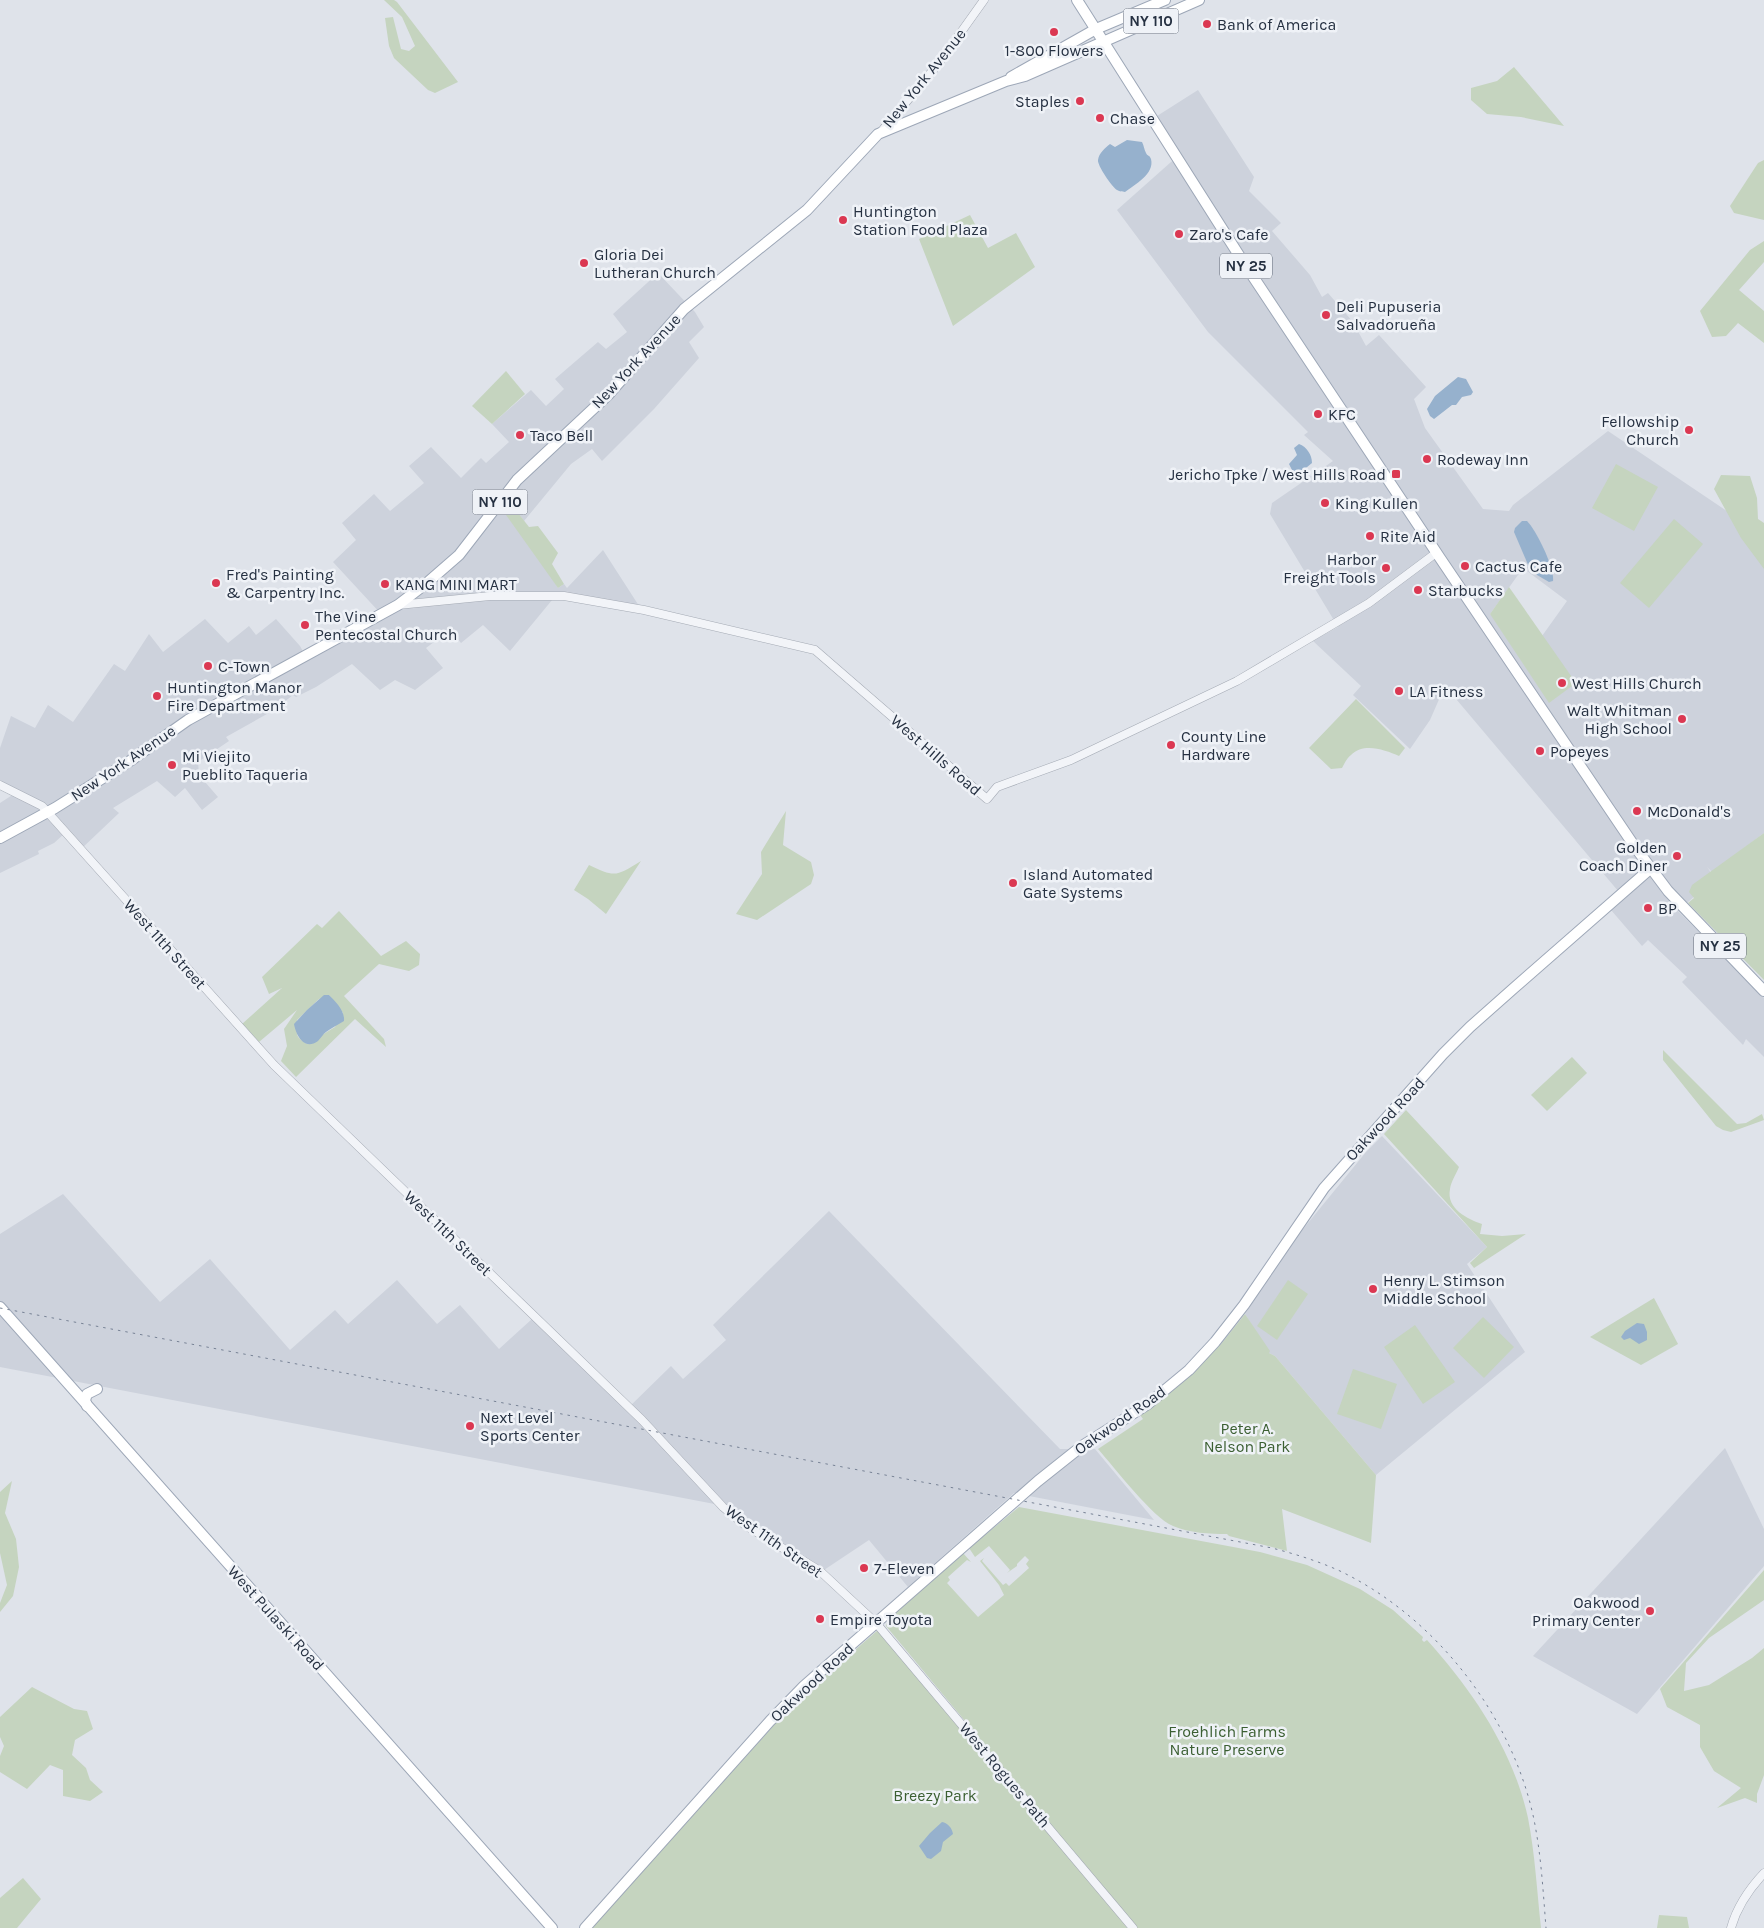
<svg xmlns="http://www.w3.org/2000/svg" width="1764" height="1928" font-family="Karla,sans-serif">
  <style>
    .built { fill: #cdd2dc; fill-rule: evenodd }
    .green { fill: #c5d4bf; fill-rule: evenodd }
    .water { fill: #96b1cd }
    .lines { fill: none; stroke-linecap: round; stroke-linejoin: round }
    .minor-casing { stroke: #a4aab4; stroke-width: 9 }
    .major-casing { stroke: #9da7b7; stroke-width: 12 }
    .minor { stroke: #f2f4f8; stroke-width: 8 }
    .major { stroke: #fff; stroke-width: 10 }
    .rail { stroke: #778295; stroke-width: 1; stroke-dasharray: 2.5 5; stroke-linecap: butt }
    .poi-dot { fill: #db3852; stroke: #eff2f7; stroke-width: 2 }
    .labels { text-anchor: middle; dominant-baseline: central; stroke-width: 5; stroke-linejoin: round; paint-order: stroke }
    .shield { fill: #eff2f7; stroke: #626b78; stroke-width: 1 }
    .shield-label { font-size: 15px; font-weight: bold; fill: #263142 }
    .poi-label { font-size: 16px; fill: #263142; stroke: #eff2f7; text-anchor: start }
    .street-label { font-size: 16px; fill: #263142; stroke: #eff2f7 }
    .park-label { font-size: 16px; fill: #3b5f32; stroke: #eff2f7 }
  </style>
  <rect width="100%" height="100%" fill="#dfe3ea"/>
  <g class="built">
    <path d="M1198 90 1254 177 1249 191 1281 223 1272 231 1310 275 1322 297 1328 293 1353 322 1366 346 1379 335 1426 387 1414 399 1425 428 1483 509 1509 511 1513 505 1608 431 1764 536V833L1712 872 1707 867 1715 878 1678 911 1764 998V1057L1746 1039 1743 1045 1682 982 1687 977 1648 940 1642 946 1611 910 1624 898 1451 693 1444 688 1430 720 1410 749 1353 695 1361 686 1313 641 1338 627 1270 514 1272 503 1333 461 1304 435 1308 432 1208 332 1117 210 1171 162 1182 155 1157 116ZM1523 568 1567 601 1542 636 1575 684 1490 614Z"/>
    <path d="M658 273 695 312 704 327 689 342 699 358 654 409 602 461 592 449 571 464 524 521 515 509 558 588 564 584 567 588 603 550 641 609 557 594 510 651 483 625 461 643 450 630 426 648 443 668 415 690 395 680 380 690 352 664 316 687 296 697 293 695 274 710 226 737 229 741 198 762 199 775 218 797 202 810 185 788 175 797 157 781 113 808 119 813 79 851 64 834 54 843 38 851 39 854 0 873V803L17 792 0 784V748L11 716 35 728 48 705 73 722 114 664 125 671 149 634 163 652 205 619 228 643 249 626 256 635 276 619 300 646 306 657 382 615 333 562 356 540 342 523 374 494 390 511 424 483 409 466 431 447 461 478 481 458 486 463 509 442 492 424 531 390 546 406 564 389 555 379 598 342 606 349 627 332 613 314Z"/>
    <path d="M1382 1136 1487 1247 1467 1264 1525 1352 1376 1475 1275 1356 1269 1353 1245 1314 1299 1234 1366 1152Z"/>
    <path d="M63 1194 160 1302 210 1259 290 1350 335 1310 348 1324 397 1280 437 1324 460 1305 499 1349 532 1319 626 1410 671 1366 683 1379 726 1340 713 1325 829 1211 1060 1449H1095L1154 1520 1014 1493 908 1587 869 1540 824 1570 738 1517 725 1506 0 1367V1234Z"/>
    <path d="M1725 1448 1764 1529V1566L1637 1714 1533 1656Z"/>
  </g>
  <g class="green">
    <path d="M384 0H394L397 2 458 82 435 93 428 90 394 58 389 46 385 18 393 17 401 49 409 51 415 46 402 17Z"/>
    <path d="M1514 67 1564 126 1521 117 1487 114 1471 100V88L1497 81Z"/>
    <path d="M1764 160V220L1734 213 1730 206 1758 163Z"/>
    <path d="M970 215 988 248 1016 233 1035 267 953 326 919 239Z"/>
    <path d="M1764 241V262L1739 290 1764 311V343L1738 323 1726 336 1712 337 1700 311 1750 250Z"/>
    <path d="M506 371 525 394 492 424 472 406Z"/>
    <path d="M1616 464 1658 487 1634 531 1592 508Z"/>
    <path d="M1721 475 1750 476 1757 498 1758 519 1764 523V569L1741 538 1714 489Z"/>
    <path d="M515 509 529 527 538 526 558 553 552 564 564 584 558 588 506 515Z"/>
    <path d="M1674 519 1703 544 1649 608 1620 583Z"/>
    <path d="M1509 587 1576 683 1549 703 1490 614Z"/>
    <path d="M1356 699 1405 748 1399 756C1385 750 1364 742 1351 755 1347 758 1344 764 1342 768L1331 769 1309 748Z"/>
    <path d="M786 811 783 845 811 862 814 875 811 884 757 920 736 914 762 874 761 852Z"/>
    <path d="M1764 833V980L1688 903 1694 898 1689 892 1692 885Z"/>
    <path d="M641 861 606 914 588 899 574 890 589 865C616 878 616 876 641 861Z"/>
    <path d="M339 911 381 956 406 941 420 954 419 965 409 971 379 964 344 996 384 1039 386 1047 355 1019 296 1077 281 1061 287 1046 284 1029 297 1010 259 1042 242 1024 282 988 269 994 262 977 317 924 322 928ZM329 995 343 1013 335 1027 307 1044C294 1036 297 1034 297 1020L319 999Z"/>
    <path d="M1663 1050 1737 1124 1746 1123 1762 1114 1764 1120 1731 1132 1723 1130 1716 1126 1663 1060Z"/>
    <path d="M1572 1057 1587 1073 1547 1111 1531 1095Z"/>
    <path d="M1406 1110 1459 1167C1456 1174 1451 1182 1450 1189 1446 1209 1468 1219 1482 1224L1480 1234 1502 1236 1526 1234 1474 1268 1470 1263 1487 1247 1384 1134Z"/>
    <path d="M1288 1280 1308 1294 1277 1340 1257 1326Z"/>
    <path d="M1654 1298 1678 1344 1641 1365 1590 1337Z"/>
    <path d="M1245 1314 1270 1351 1269 1353 1275 1356 1376 1475 1371 1543 1282 1509 1287 1551 1229 1536 1227 1534C1210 1534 1189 1533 1173 1526 1153 1518 1114 1467 1098 1449L1143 1419 1140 1415 1195 1370 1221 1344Z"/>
    <path d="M1483 1317 1514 1347 1484 1378 1453 1348Z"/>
    <path d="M1415 1325 1455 1382 1423 1404 1384 1347Z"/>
    <path d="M1353 1369 1397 1384 1381 1429 1337 1414Z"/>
    <path d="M12 1481 5 1513 16 1539 19 1567 13 1596 0 1612V1603L7 1585 0 1553V1492Z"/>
    <path d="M1019 1507 1260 1552 1307 1565 1360 1589 1393 1610 1423 1637 1422 1640 1424 1642 1427 1640C1473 1691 1513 1750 1528 1818 1535 1854 1537 1891 1541 1928H1137L886 1626 888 1620 963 1553 971 1562 967 1560 948 1577 950 1580 947 1583 978 1617 1004 1595 999 1585 980 1561 984 1558 982 1561 1003 1585 1006 1583 1009 1586 1029 1568 1026 1564 1029 1560 1025 1556 1017 1564V1566L1007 1573 1010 1570 989 1546 975 1557 969 1548Z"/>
    <path d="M1764 1570V1600L1709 1638 1686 1663 1684 1691 1709 1685 1752 1658 1764 1648V1775L1757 1794V1803L1745 1798 1717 1808 1741 1788 1714 1771 1700 1747V1725L1667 1707 1660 1689Z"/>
    <path d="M878 1630 1129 1928H591L793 1704Z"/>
    <path d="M32 1687 74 1709 87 1711 93 1729 75 1740 72 1755 86 1768 90 1780 103 1792 90 1801 63 1796V1770L50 1765 27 1789 0 1772V1756L4 1746 0 1737V1717Z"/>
    <path d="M23 1878 41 1899 17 1928H0V1898Z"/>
    <path d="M1659 1915 1687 1917 1689 1928H1657Z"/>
  </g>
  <g class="water">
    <path d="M1127 140 1142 142C1144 146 1144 149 1146 153 1148 157 1149 154 1151 159 1155 174 1134 185 1125 192 1122 191 1120 192 1117 190 1112 187 1097 165 1098 160 1099 153 1105 148 1110 144L1115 147Z"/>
    <path d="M1458 377 1466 379 1473 392 1471 395 1462 397 1456 405H1452L1434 419 1430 416 1427 409 1435 396Z"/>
    <path d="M1299 444C1307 447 1312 455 1312 463L1301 472 1294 474 1289 464 1297 455 1294 448Z"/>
    <path d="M1522 521H1527C1536 530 1555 568 1553 581L1549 582 1537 575 1529 567 1514 532 1515 528Z"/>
    <path d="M324 995H329C336 1002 345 1011 344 1021 338 1025 331 1028 326 1032 323 1034 321 1038 318 1041 304 1051 296 1035 294 1024L307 1010Z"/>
    <path d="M1637 1323 1644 1324 1647 1332V1340L1639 1344 1630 1338 1624 1340 1621 1337 1625 1331Z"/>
    <path d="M942 1822C948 1823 952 1828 953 1834L943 1842 941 1851 931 1859 927 1858 919 1846 930 1833Z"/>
  </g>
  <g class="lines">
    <defs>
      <g id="minor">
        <path d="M880 133 939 63 984 0"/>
        <path d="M398 605 490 596H564L644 610 815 650 987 799 997 787 1071 760 1237 681 1369 603 1436 553"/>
        <path d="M0 785 42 806 274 1065 642 1420 723 1507 745 1525 820 1571 876 1623 1133 1928"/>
        <path d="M1731 1928C1737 1906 1749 1889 1764 1873"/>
      </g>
      <g id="major">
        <path d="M1077 0 1242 260 1440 558 1635 847 1668 891 1764 991"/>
        <path d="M1011 77 1096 29 1165 0"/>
        <path d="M0 838 55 808 130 761 188 720 398 605 428 582 459 555 517 480 609 394 684 309 807 210 878 134 1006 81 1025 76 1199 0"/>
        <path d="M0 1307 552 1928"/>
        <path d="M87 1406 85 1400 87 1394 97 1389"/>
        <path d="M585 1928 770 1721 804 1686 1038 1481 1082 1446 1148 1404 1189 1370 1215 1342 1244 1305 1324 1188 1443 1054 1470 1027 1514 988 1650 869"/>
      </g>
    </defs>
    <use href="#minor" class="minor-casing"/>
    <use href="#major" class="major-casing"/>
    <use href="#minor" class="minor"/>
    <use href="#major" class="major"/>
    <path class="rail" d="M0 1308 1272 1548C1295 1554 1318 1561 1340 1571 1435 1617 1510 1713 1533 1815 1541 1852 1543 1890 1546 1928"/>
  </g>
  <g class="poi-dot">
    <circle cx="1207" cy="24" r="5"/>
    <circle cx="1054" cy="32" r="5"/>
    <circle cx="1080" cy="101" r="5"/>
    <circle cx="1100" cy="118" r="5"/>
    <circle cx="843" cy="220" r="5"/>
    <circle cx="1179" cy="234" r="5"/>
    <circle cx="584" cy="263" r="5"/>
    <circle cx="1326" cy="315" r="5"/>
    <circle cx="1318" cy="414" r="5"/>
    <circle cx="1689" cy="430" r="5"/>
    <circle cx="520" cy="435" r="5"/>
    <circle cx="1427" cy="459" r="5"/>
    <rect x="1391" y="469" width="10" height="10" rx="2.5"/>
    <circle cx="1325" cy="503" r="5"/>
    <circle cx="1370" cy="536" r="5"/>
    <circle cx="1465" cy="566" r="5"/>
    <circle cx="1386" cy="568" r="5"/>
    <circle cx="216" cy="583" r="5"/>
    <circle cx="385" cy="584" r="5"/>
    <circle cx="1418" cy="590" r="5"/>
    <circle cx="305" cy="625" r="5"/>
    <circle cx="208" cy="666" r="5"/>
    <circle cx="1562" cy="683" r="5"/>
    <circle cx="1399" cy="691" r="5"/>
    <circle cx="157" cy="696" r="5"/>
    <circle cx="1682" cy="719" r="5"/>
    <circle cx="1171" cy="745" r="5"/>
    <circle cx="1540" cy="751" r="5"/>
    <circle cx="172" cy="765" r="5"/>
    <circle cx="1637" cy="811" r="5"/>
    <circle cx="1677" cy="856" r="5"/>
    <circle cx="1013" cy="883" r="5"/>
    <circle cx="1648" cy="908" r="5"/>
    <circle cx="1373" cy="1289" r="5"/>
    <circle cx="470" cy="1426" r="5"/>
    <circle cx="864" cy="1568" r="5"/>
    <circle cx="1650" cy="1611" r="5"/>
    <circle cx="820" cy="1619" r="5"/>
  </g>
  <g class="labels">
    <g class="shield">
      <rect x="1123.5" y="8.5" width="55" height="25" rx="4"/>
      <rect x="1220" y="253.5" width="52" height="25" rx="4"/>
      <rect x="472.5" y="489.5" width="55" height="25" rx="4"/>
      <rect x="1694" y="933.5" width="52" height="25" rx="4"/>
    </g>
    <g class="shield-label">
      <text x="1151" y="21">NY 110</text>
      <text x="1246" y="266">NY 25</text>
      <text x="500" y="502">NY 110</text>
      <text x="1720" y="946">NY 25</text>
    </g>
    <g class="poi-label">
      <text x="1217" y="24">Bank of America</text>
      <text x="1054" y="50" text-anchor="middle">1-800 Flowers</text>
      <text x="1070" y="101" text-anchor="end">Staples</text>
      <text x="1110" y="118">Chase</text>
      <text x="853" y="211">Huntington<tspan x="853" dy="18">Station Food Plaza</tspan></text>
      <text x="1189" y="234">Zaro's Cafe</text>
      <text x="594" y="254">Gloria Dei<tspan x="594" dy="18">Lutheran Church</tspan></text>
      <text x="1336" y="306">Deli Pupuseria<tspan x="1336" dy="18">Salvadorueña</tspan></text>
      <text x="1328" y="414">KFC</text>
      <text x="1679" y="421" text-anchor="end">Fellowship<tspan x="1679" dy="18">Church</tspan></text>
      <text x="530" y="435">Taco Bell</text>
      <text x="1437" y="459">Rodeway Inn</text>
      <text x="1386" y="474" text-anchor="end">Jericho Tpke / West Hills Road</text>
      <text x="1335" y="503">King Kullen</text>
      <text x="1380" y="536">Rite Aid</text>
      <text x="1376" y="559" text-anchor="end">Harbor<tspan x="1376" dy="18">Freight Tools</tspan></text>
      <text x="1475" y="566">Cactus Cafe</text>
      <text x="226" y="574">Fred's Painting<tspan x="226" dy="18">&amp; Carpentry Inc.</tspan></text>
      <text x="395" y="584">KANG MINI MART</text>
      <text x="1428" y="590">Starbucks</text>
      <text x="315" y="616">The Vine<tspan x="315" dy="18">Pentecostal Church</tspan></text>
      <text x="218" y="666">C-Town</text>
      <text x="1572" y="683">West Hills Church</text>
      <text x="167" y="687">Huntington Manor<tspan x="167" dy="18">Fire Department</tspan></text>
      <text x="1409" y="691">LA Fitness</text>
      <text x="1672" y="710" text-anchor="end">Walt Whitman<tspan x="1672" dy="18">High School</tspan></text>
      <text x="1181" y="736">County Line<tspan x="1181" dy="18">Hardware</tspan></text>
      <text x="1550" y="751">Popeyes</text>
      <text x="182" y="756">Mi Viejito<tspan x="182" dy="18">Pueblito Taqueria</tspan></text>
      <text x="1647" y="811">McDonald's</text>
      <text x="1667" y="847" text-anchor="end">Golden<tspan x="1667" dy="18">Coach Diner</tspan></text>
      <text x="1023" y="874">Island Automated<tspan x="1023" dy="18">Gate Systems</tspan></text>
      <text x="1658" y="908">BP</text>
      <text x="1383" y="1280">Henry L. Stimson<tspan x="1383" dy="18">Middle School</tspan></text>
      <text x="480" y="1417">Next Level<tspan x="480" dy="18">Sports Center</tspan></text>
      <text x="874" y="1568">7-Eleven</text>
      <text x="1640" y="1602" text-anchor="end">Oakwood<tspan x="1640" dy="18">Primary Center</tspan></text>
      <text x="830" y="1619">Empire Toyota</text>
    </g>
    <g class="street-label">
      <text transform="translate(924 78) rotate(-51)">New York Avenue</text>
      <text transform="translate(636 361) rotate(-47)">New York Avenue</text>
      <text transform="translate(936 755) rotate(41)">West Hills Road</text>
      <text transform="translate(123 763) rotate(-34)">New York Avenue</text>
      <text transform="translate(165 944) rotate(48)">West 11th Street</text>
      <text transform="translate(1385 1119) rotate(-47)">Oakwood Road</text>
      <text transform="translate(448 1233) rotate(44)">West 11th Street</text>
      <text transform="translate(1120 1420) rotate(-35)">Oakwood Road</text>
      <text transform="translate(774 1541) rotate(35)">West 11th Street</text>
      <text transform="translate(276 1618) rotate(48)">West Pulaski Road</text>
      <text transform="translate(812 1682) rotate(-43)">Oakwood Road</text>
      <text transform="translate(1005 1775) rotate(50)">West Rogues Path</text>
    </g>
    <g class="park-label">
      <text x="1247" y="1428">Peter A.<tspan x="1247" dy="18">Nelson Park</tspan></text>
      <text x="1227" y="1731">Froehlich Farms<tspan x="1227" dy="18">Nature Preserve</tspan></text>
      <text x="935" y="1795">Breezy Park</text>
    </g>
  </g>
</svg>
